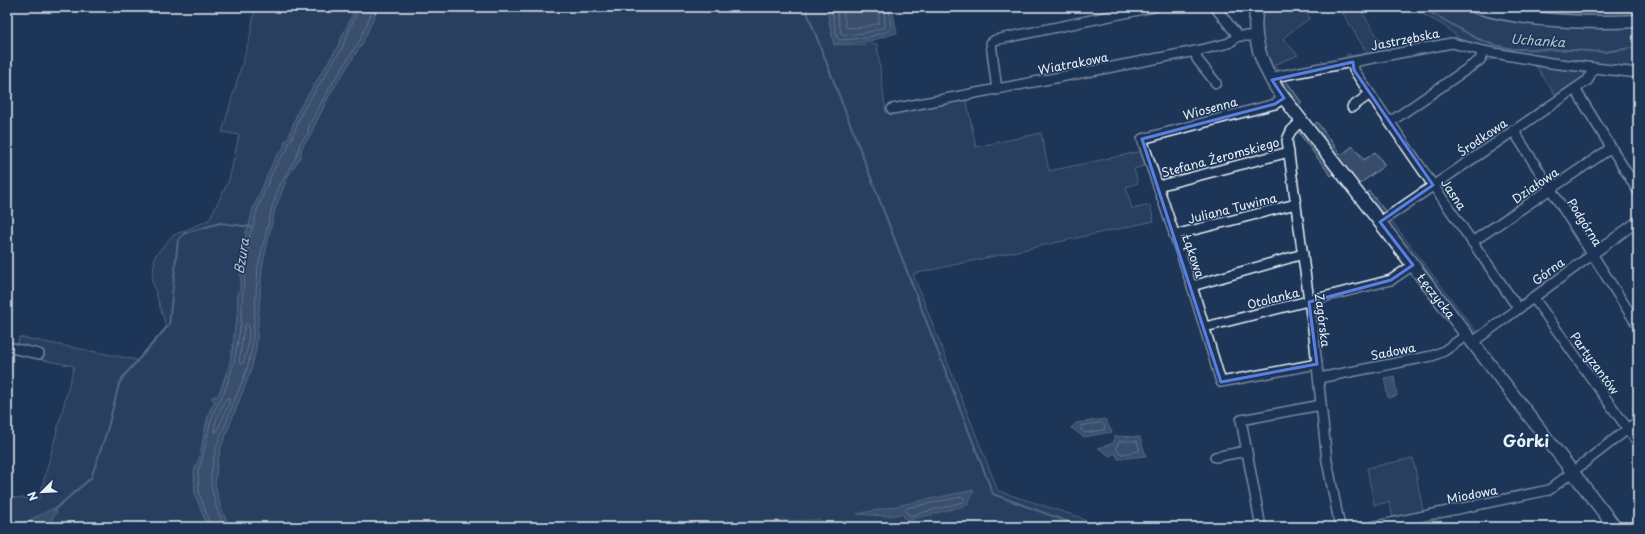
<svg xmlns="http://www.w3.org/2000/svg" width="1645" height="534" font-family="'Playpen Sans',sans-serif">
  <style>
    .green { fill: #374d6c; stroke: #909fb2 }
    .water { fill: #5d7089; stroke: #95a4b5 }
    .lines { fill: none; stroke-linecap: round; stroke-linejoin: round }
    .shore { stroke: #b0bdcc; stroke-width: 1 }
    .stream { stroke: #95a4b5; stroke-width: 2 }
    .minor-casing { stroke: #e8f1f8; stroke-width: 12 }
    .major-casing { stroke: #e8f1f8; stroke-width: 15 }
    .minor { stroke: #1d3557; stroke-width: 9 }
    .major { stroke: #1d3557; stroke-width: 12 }
    .marked { fill: none; stroke: #5a7fe2; stroke-width: 3; stroke-linejoin: round }
    .labels { text-anchor: middle; dominant-baseline: central; stroke-width: 3; stroke-linejoin: round; paint-order: stroke }
    .street-label { font-size: 12px; fill: #e8f1f8; stroke: #1d3557 }
    .water-label { font-size: 13px; font-style: italic; fill: #b7c4d1; stroke: #1d3557 }
    .district-label { font-size: 16px; font-weight: bold; fill: #e8f1f8; stroke: #1d3557 }
  </style>
  <rect width="100%" height="100%" fill="#1d3557"/>
  <filter id="ink" filterUnits="userSpaceOnUse"><feTurbulence type="fractalNoise" baseFrequency=".025" numOctaves="2"/><feDisplacementMap in="SourceGraphic" scale="8" xChannelSelector="R" yChannelSelector="G"/><feConvolveMatrix kernelMatrix="1 2 1 2 8 2 1 2 1" color-interpolation-filters="sRGB"/></filter>
  <g filter="url(#ink)">
    <g class="green">
      <path d="M255 7H356L337 48 298 111 288 139 285 141 283 149 277 155 270 169 253 209 249 226 246 232 243 265 241 271 240 289 238 292 237 322 235 326V333L230 362 220 391 210 410 205 427 195 484V494L207 526 187 527 139 523 138 527H7V497L39 499 74 366 12 354 14 345H18L19 337 137 360 166 327 152 280 155 256 172 236 209 220 229 180 239 135 222 132 250 37Z"/>
      <path d="M378 7H826L834 45 877 44 886 113 966 98 976 147 1041 133 1049 171 1143 151 1147 165 1134 169 1138 183 1126 187 1132 209 1150 205 1154 221 913 274 998 491 1079 517 1097 527H823L820 520 714 522 713 527H230L221 509 215 485 217 463 221 447 251 370 256 349 262 267 275 209 282 189 289 174 301 156V150L304 144 307 141 330 94 363 42Z"/>
      <path d="M1262 7H1302L1310 18 1288 34 1283 39 1298 55 1274 65 1280 73 1274 74 1267 58 1261 35Z"/>
      <path d="M1339 7H1359L1387 52 1350 60 1346 55 1350 54 1351 56 1367 53Z"/>
      <path d="M1409 7H1456L1502 18 1584 28 1618 29 1638 27V71L1538 58 1452 40 1407 47 1458 37 1443 25Z"/>
      <path d="M1549 7H1638V16H1601L1553 13Z"/>
      <path d="M1489 55 1585 70 1588 75 1483 147 1482 146 1556 96 1535 65C1520 62 1481 50 1475 72V67L1486 60Z"/>
      <path d="M1284 78 1302 103 1297 106 1281 85 1279 81Z"/>
      <path d="M1317 122 1341 155 1353 146 1364 160 1375 152 1385 165 1358 185 1322 139 1324 138 1322 135 1320 136 1312 126Z"/>
      <path d="M1299 133H1303L1334 174 1331 176Z"/>
      <path d="M1369 191 1386 212 1409 196 1410 198 1381 216 1365 194Z"/>
      <path d="M1390 219 1478 334 1471 332 1386 222Z"/>
      <path d="M1572 228 1586 250 1585 256 1520 302 1515 299H1522L1581 256 1582 250 1569 230Z"/>
      <path d="M1413 458 1423 511 1393 518 1389 502 1374 505 1367 468Z"/>
    </g>
    <g class="water">
      <path d="M356 7H378L363 42 330 94 312 130V134L304 144 301 150V156L289 174 275 209 262 267 256 349 251 370 221 447 217 463 215 485 221 509 229 527H208L195 494 194 471 200 456 210 410 215 401 211 398 214 396H218C225 381 231 363 233 347 234 339 233 329 237 322L238 292 240 289 241 271 243 265 246 232 249 226 253 209 270 169 277 155 283 149 285 141 288 139 298 111 337 48Z"/>
      <path d="M827 7H892L897 33 866 42 834 44Z"/>
      <path d="M1394 376 1397 396 1388 398 1384 378Z"/>
      <path d="M1105 419 1112 432 1084 437 1071 428 1076 423Z"/>
      <path d="M1114 436 1140 437 1146 456 1118 459 1115 453 1110 456 1098 448 1114 443Z"/>
      <path d="M974 490 967 505 906 521 903 514 885 516 857 514Z"/>
      <path d="M54 508 57 511 47 527H15Z"/>
      <path d="M818 523 819 527H715L716 526Z"/>
    </g>
    <g class="lines">
      <g class="shore">
        <path d="M831 7 837 38 839 40 866 38 891 30 889 7"/>
        <path d="M836 7 841 33 843 35 865 33 885 27 884 7"/>
        <path d="M842 7 846 27 848 28 864 27 879 23 878 7"/>
        <path d="M246 324 249 326 248 347 243 363 241 364 239 362 244 328Z"/>
        <path d="M229 398V404L217 431 215 432C212 425 222 405 226 399Z"/>
        <path d="M1102 423 1105 427 1104 430 1085 433 1080 429 1081 426Z"/>
        <path d="M1120 441H1137L1140 451 1121 454 1116 448Z"/>
        <path d="M963 497 965 499 963 502 910 516 905 510 907 508Z"/>
        <path d="M211 527 199 493 198 471 203 456 209 428 214 411 224 393 234 363 241 323 243 293 250 233 253 227 257 210 273 171 281 157 287 151 288 144 291 140 302 112 341 50 359 7"/>
        <path d="M225 527 217 510 211 486V475L213 462 217 445 247 369 252 348 258 267 272 207 279 187 297 155 300 143 308 134V128L327 92 360 40 374 7"/>
      </g>
      <g class="stream">
        <path d="M805 7 993 494 1074 524 1089 527"/>
        <path d="M1421 7 1476 38 1494 45 1513 49 1572 50 1604 52 1638 47"/>
        <path d="M1528 8 1529 7"/>
        <path d="M54 510 91 478 107 431 119 384 124 376 169 325 178 240 185 233 220 223 251 227"/>
      </g>
      <defs>
        <g id="minor">
          <path d="M1215 7 1238 36"/>
          <path d="M1196 51 1197 59 1216 83"/>
          <path d="M1353 62 1354 70 1370 94 1518 308"/>
          <path d="M1272 80 1279 76 1452 43 1483 51 1551 63 1638 73"/>
          <path d="M1575 89 1638 191"/>
          <path d="M997 90 991 43 995 40 1154 7"/>
          <path d="M1284 98 1275 104 1142 139 1192 286 1221 382 1317 364"/>
          <path d="M1352 107 1370 94"/>
          <path d="M892 109 1196 51 1229 43 1238 36H1256"/>
          <path d="M1301 121 1291 131 1287 140 1314 337 1327 461 1340 527"/>
          <path d="M1390 122 1480 60 1483 51"/>
          <path d="M1513 130 1638 326"/>
          <path d="M1158 186 1289 152"/>
          <path d="M1380 222 1588 80 1593 68"/>
          <path d="M1174 235 1296 204"/>
          <path d="M1472 242 1611 148"/>
          <path d="M1192 286 1303 254"/>
          <path d="M1533 297 1638 443"/>
          <path d="M1205 327 1391 280 1413 265"/>
          <path d="M1473 342 1638 221"/>
          <path d="M7 347 39 354"/>
          <path d="M1319 378 1432 356 1444 351 1467 335"/>
          <path d="M1215 457 1246 451"/>
          <path d="M1261 527 1241 420 1321 405"/>
          <path d="M1371 527 1549 490 1638 421"/>
        </g>
        <g id="major">
          <path id="s1" d="M1257 7C1251 37 1261 63 1277 89L1615 527"/>
          <path d="M1477 7C1526 21 1587 24 1638 21"/>
        </g>
      </defs>
      <use href="#minor" class="minor-casing"/>
      <use href="#major" class="major-casing"/>
      <use href="#minor" class="minor"/>
      <use href="#major" class="major"/>
    </g>
  </g>
  <path d="M0 0H1645V534H0ZM1353 62 1354 70 1433 185 1380 222 1413 265 1391 280 1309 302 1317 364 1221 382 1142 139 1275 104 1284 98 1272 80Z" fill="#1d3557" fill-opacity=".55" fill-rule="evenodd"/>
  <path class="marked" d="M1353 62 1354 70 1433 185 1380 222 1413 265 1391 280 1309 302 1317 364 1221 382 1142 139 1275 104 1284 98 1272 80Z"/>
  <g class="labels">
    <g class="street-label">
      <text transform="translate(1405 39) rotate(-11)">Jastrzębska</text>
      <text transform="translate(1073 63) rotate(-11)">Wiatrakowa</text>
      <text transform="translate(1210 108) rotate(-15)">Wiosenna</text>
      <text transform="translate(1482 137) rotate(-34)">Środkowa</text>
      <text transform="translate(1220 157) rotate(-15)">Stefana Żeromskiego</text>
      <text transform="translate(1535 185) rotate(-34)">Działowa</text>
      <text transform="translate(1454 194) rotate(56)">Jasna</text>
      <text transform="translate(1232 208) rotate(-14)">Juliana Tuwima</text>
      <text transform="translate(1585 222) rotate(58)">Podgórna</text>
      <text transform="translate(1194 256) rotate(71)">Łąkowa</text>
      <text transform="translate(1548 271) rotate(-36)">Górna</text>
      <text stroke="none"><textPath href="#s1" startOffset="348">Łęczycka</textPath></text>
      <text transform="translate(1273 298) rotate(-14)">Otolanka</text>
      <text transform="translate(1323 320) rotate(83)">Zagórska</text>
      <text transform="translate(1393 351) rotate(-11)">Sadowa</text>
      <text transform="translate(1595 363) rotate(54)">Partyzantów</text>
      <text transform="translate(1472 494) rotate(-11)">Miodowa</text>
    </g>
    <g class="water-label">
      <text transform="translate(1538 40) rotate(4)">Uchanka</text>
      <text transform="translate(241 256) rotate(-81)">Bzura</text>
    </g>
    <g class="district-label">
      <text x="1526" y="440">Górki</text>
    </g>
  </g>
  <rect width="1645" height="534" fill="none" stroke="#1d3557" stroke-width="24"/>
  <rect x="12" y="12" width="1621" height="510" fill="none" stroke="#e8f1f8" stroke-width="1.5" filter="url(#ink)"/>
  <g transform="translate(42 492) rotate(246)" stroke="#1d3557" stroke-width="3" paint-order="stroke">
  <path d="M0-3L7 15L0 10L-7 15Z" fill="#e8f1f8"/>
  <text y="-6" font-size="11" font-weight="bold" text-anchor="middle" fill="#e8f1f8">N</text>
  </g>
</svg>
